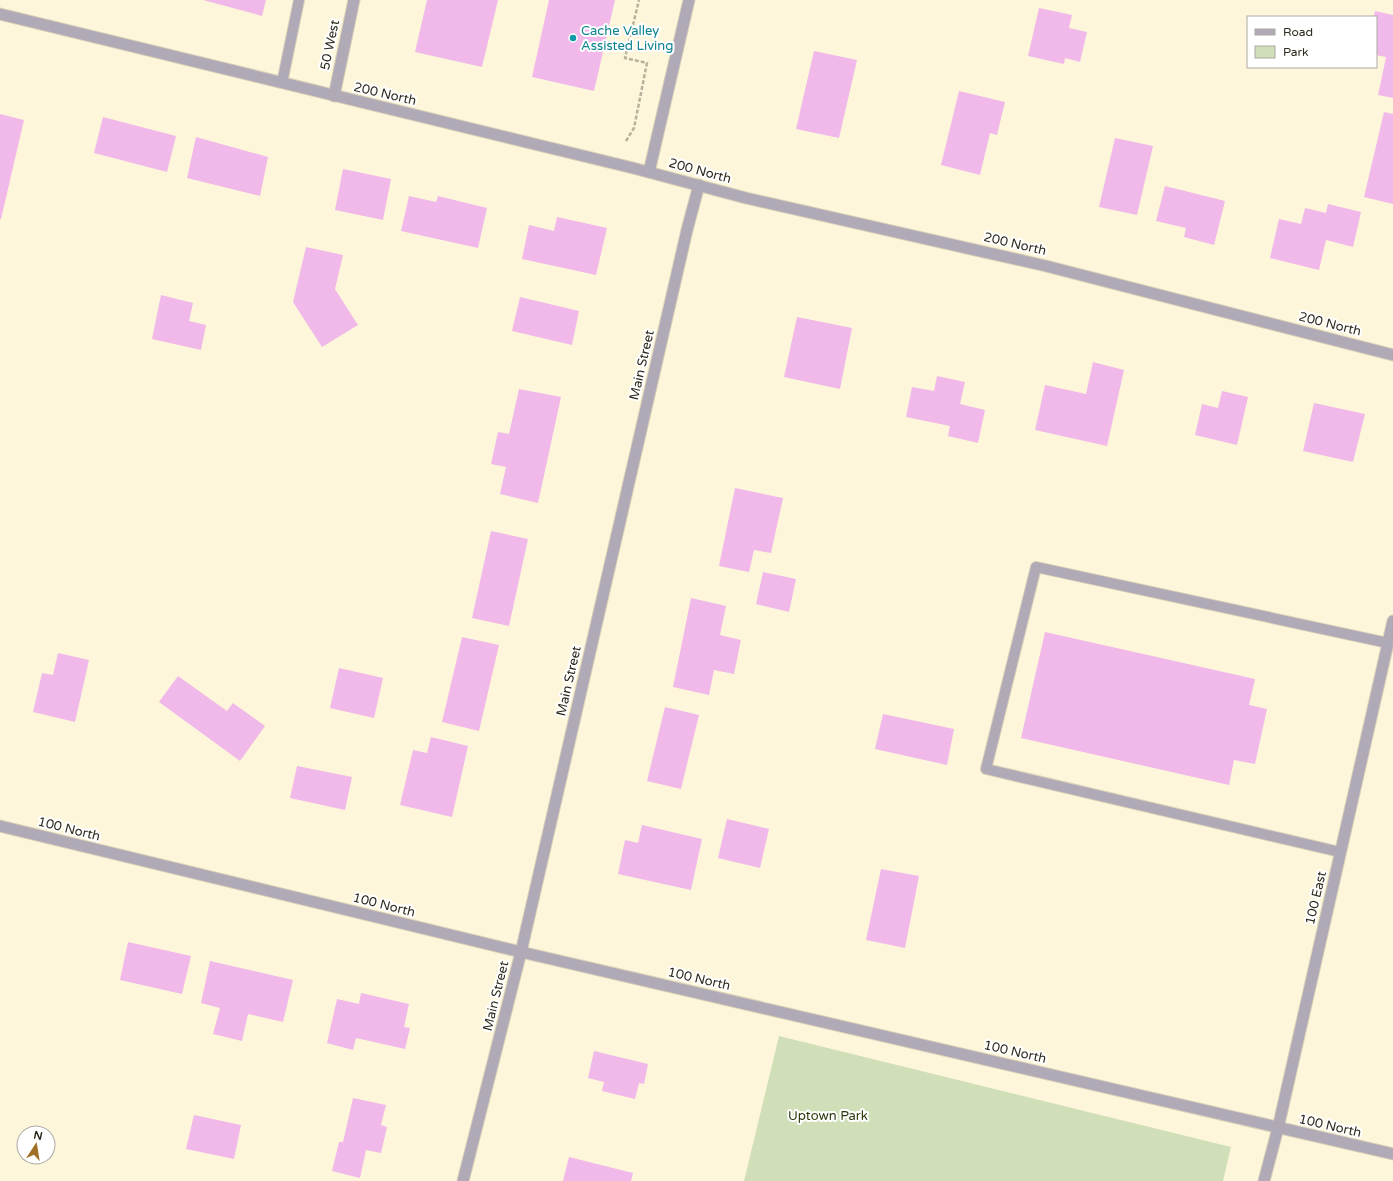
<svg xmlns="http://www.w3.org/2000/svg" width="1393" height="1181" font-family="'Varela Round',sans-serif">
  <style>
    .green { fill: #d0dfb7 }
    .building { fill: #f0b9e9 }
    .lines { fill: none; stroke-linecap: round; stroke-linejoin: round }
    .service-casing { stroke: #d8d1b9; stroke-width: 12 }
    .minor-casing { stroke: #d8d1b9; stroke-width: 13 }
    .tertiary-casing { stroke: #d8d1b9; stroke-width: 13 }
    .path { stroke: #b8b19b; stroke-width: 2.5; stroke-dasharray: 4 2; stroke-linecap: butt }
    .service { stroke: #b0a9b6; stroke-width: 10 }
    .minor { stroke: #b0a9b6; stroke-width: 11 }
    .tertiary { stroke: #b0a9b6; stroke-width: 11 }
    .culture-dot { fill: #0f9aa8; stroke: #fff; stroke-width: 1.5 }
    .labels { text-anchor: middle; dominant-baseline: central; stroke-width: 4; stroke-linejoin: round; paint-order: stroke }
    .culture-label { font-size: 13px; fill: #0d838f; stroke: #fff; text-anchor: start }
    .street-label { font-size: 13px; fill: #2d291c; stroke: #fff }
    .park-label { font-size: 13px; fill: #2b390a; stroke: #fff }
  </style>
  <rect width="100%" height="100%" fill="#fef6db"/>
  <path class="green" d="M779 1036 1231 1147 1223 1181H744Z"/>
  <g class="building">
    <path d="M203 0H266L262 16Z"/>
    <path d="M427 0H498L482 67 415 52Z"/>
    <path d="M549 0H615L594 91 532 77Z"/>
    <path d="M1039 8 1072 15 1069 28 1087 32 1080 62 1065 58 1064 64 1028 56Z"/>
    <path d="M1375 11 1393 15V98L1378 95 1386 57 1376 55V17H1374Z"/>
    <path d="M814 51 857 60 839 138 796 129Z"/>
    <path d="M959 91 1005 102 997 135 990 133 980 175 941 165Z"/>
    <path d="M1384 112 1393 114V204L1364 197Z"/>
    <path d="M0 114 24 120 1 219H0Z"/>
    <path d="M103 117 176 136 167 172 94 153Z"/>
    <path d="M196 137 268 157 260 196 187 178Z"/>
    <path d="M1115 138 1153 146 1137 215 1099 207Z"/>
    <path d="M343 169 391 179 383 220 335 210Z"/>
    <path d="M1165 186 1225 201 1214 245 1184 237 1186 228 1156 221Z"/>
    <path d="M409 196 436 202 438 196 487 208 478 248 401 231Z"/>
    <path d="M1328 204 1361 212 1353 247 1326 240 1319 270 1270 258 1279 219 1301 224 1305 208 1326 213Z"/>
    <path d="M557 217 607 228 596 275 522 259 529 225 554 231Z"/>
    <path d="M306 247 343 255 335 289 358 325 322 347 293 302Z"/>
    <path d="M161 295 193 303 189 321 206 325 201 350 152 339Z"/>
    <path d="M520 297 579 311 572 345 512 331Z"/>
    <path d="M797 317 852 328 840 389 784 377Z"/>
    <path d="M1093 362 1124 370 1107 446 1035 430 1045 385 1086 394Z"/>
    <path d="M937 376 965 382 960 404 985 410 978 443 948 436 950 426 906 417 912 387 934 391Z"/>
    <path d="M519 389 561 397 538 503 500 494 506 467 491 464 498 432 509 434Z"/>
    <path d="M1222 391 1248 397 1237 445 1195 435 1202 404 1218 408Z"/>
    <path d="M1314 403 1365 414 1353 462 1303 451Z"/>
    <path d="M735 488 783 498 771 553 754 550 749 572 719 566Z"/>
    <path d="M491 531 528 539 509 626 472 618Z"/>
    <path d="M763 572 796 579 789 612 756 604Z"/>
    <path d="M691 598 726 606 720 635 741 640 734 674 714 670 709 695 673 687Z"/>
    <path d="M1045 632 1255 679 1249 705 1267 709 1255 764 1234 760 1229 785 1021 738Z"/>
    <path d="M462 637 499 645 479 731 442 722Z"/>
    <path d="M58 653 89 660 75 722 33 712 42 673 53 675Z"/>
    <path d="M339 668 383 678 374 718 330 708Z"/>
    <path d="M178 676 227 711 233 703 265 726 240 761 159 702Z"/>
    <path d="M665 707 699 715 681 789 647 781Z"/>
    <path d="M883 714 954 729 947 765 875 749Z"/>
    <path d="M431 737 468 746 452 817 400 805 413 750 427 753Z"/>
    <path d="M297 766 352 777 345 810 290 798Z"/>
    <path d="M727 819 769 829 760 868 718 858Z"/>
    <path d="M642 825 702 839 691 890 618 874 625 840 638 843Z"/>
    <path d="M881 869 919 876 905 948 866 940Z"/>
    <path d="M128 942 191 956 182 994 120 980Z"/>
    <path d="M210 961 293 980 283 1022 248 1014 242 1041 213 1034 220 1008 201 1003Z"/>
    <path d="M361 993 409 1004 404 1027 410 1028 405 1049 356 1038 353 1050 327 1043 337 999 359 1004Z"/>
    <path d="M594 1051 648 1064 644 1084 639 1083 635 1099 602 1091 604 1082 588 1078Z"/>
    <path d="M353 1098 386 1105 381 1125 387 1127 381 1153 366 1150 360 1178 332 1171 339 1142H343Z"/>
    <path d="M194 1115 241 1125 234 1159 186 1149Z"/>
    <path d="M569 1157 633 1173 631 1181H563Z"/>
  </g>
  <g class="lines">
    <defs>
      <g id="service">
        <path d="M282 83 299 0"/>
        <path d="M1340 852 986 769 1036 567 1388 643"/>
      </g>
      <g id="minor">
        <path d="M0 14 633 168 746 198 1046 266 1393 355"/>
        <path d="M334 96 354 0"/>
        <path d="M649 172 689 0"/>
        <path d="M1278 1128 1393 621"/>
        <path d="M463 1181 521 952 687 230 699 185"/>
      </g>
      <g id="tertiary">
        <path d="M0 826 521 952 1393 1154"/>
        <path d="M1264 1181 1278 1128"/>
      </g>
    </defs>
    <use href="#service" class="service-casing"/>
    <use href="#minor" class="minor-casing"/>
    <use href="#tertiary" class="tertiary-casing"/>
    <path class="path" d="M626 141 634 128 647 63 625 58 639 0"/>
    <use href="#service" class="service"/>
    <use href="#minor" class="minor"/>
    <use href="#tertiary" class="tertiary"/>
  </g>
  <circle class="culture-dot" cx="573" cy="38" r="4"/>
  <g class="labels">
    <g class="culture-label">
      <text x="581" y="31">Cache Valley<tspan x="581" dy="15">Assisted Living</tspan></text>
    </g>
    <g class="street-label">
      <text transform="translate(330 45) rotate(-78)">50 West</text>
      <text transform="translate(385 94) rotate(13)">200 North</text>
      <text transform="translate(700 171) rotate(15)">200 North</text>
      <text transform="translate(1015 244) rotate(13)">200 North</text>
      <text transform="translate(1330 324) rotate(14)">200 North</text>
      <text transform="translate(642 365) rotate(-77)">Main Street</text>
      <text transform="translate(569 681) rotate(-77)">Main Street</text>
      <text transform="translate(69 829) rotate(14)">100 North</text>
      <text transform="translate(1316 898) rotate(-77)">100 East</text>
      <text transform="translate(384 905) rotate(14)">100 North</text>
      <text transform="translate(699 979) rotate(13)">100 North</text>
      <text transform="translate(496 996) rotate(-76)">Main Street</text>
      <text transform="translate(1015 1052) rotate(13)">100 North</text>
      <text transform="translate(1330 1126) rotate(13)">100 North</text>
    </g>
    <g class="park-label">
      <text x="828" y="1116">Uptown Park</text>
    </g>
  </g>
  <rect x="1247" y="16" width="130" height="52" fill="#ffffff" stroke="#aba9a4"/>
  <rect x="1255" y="29" width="20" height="6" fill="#b0a9b6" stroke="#aba9a4"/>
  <text x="1283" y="36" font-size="12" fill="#2d291c">Road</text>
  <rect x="1255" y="46" width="20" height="12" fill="#d0dfb7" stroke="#aba9a4"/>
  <text x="1283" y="56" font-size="12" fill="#2d291c">Park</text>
  <g transform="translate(36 1145) rotate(12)"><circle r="19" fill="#ffffff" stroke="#aba9a4"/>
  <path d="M0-3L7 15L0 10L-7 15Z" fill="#a07024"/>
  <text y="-6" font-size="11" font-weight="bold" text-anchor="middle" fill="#2d291c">N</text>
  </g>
</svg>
